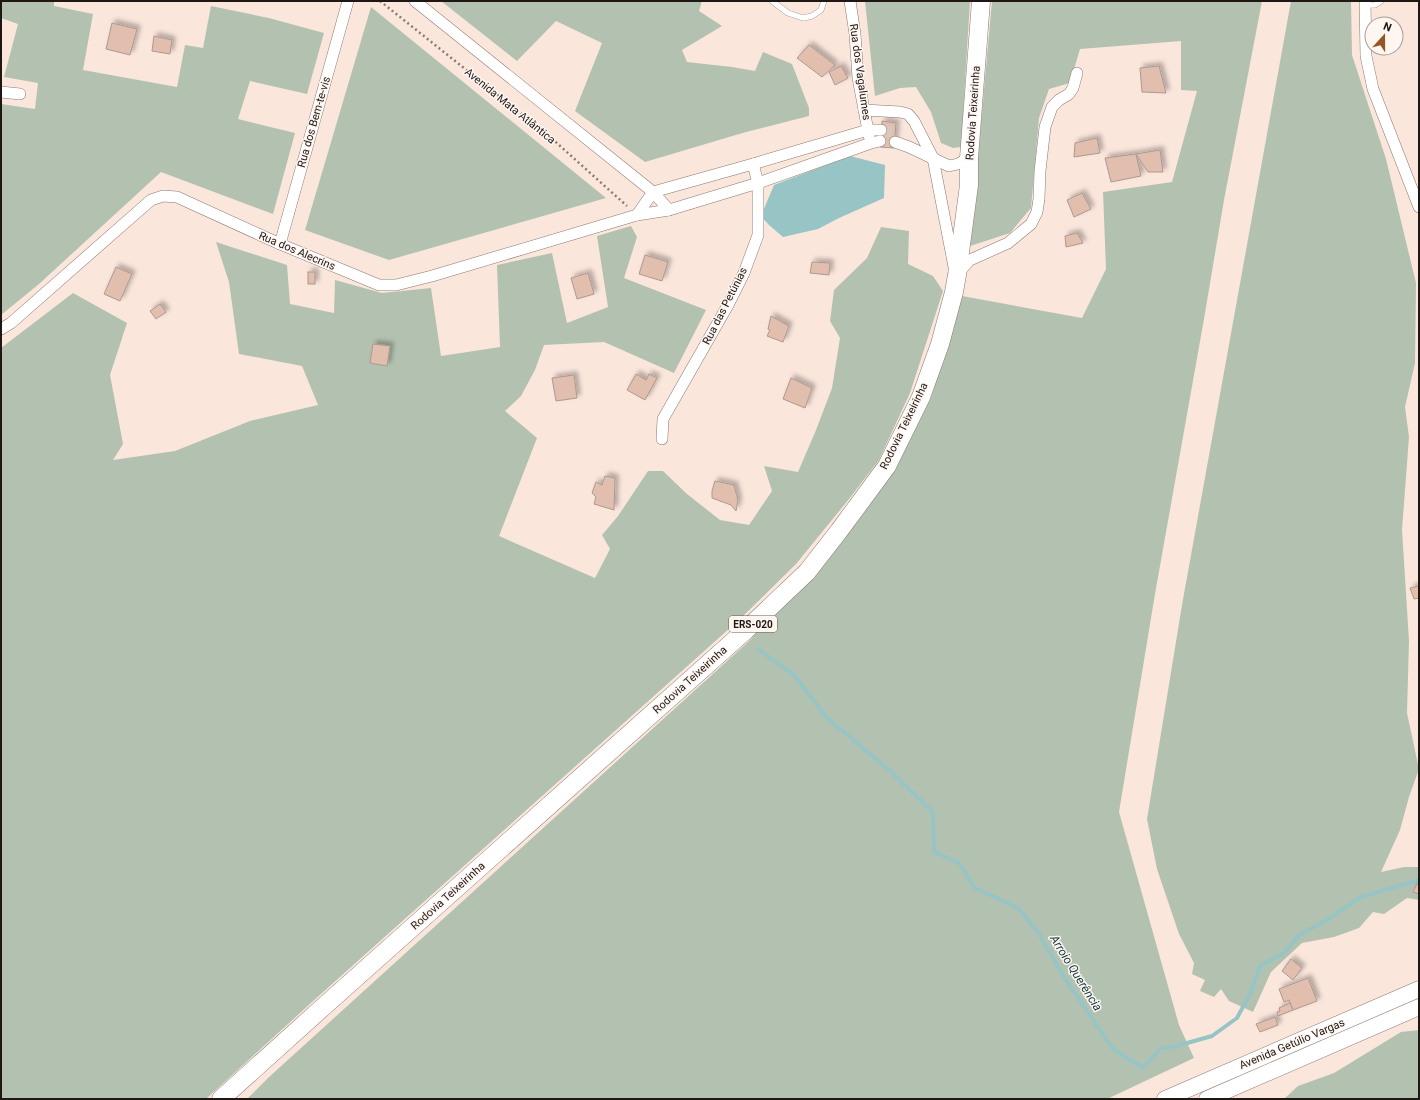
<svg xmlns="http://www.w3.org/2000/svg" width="1420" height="1100" font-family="Roboto,sans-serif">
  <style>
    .green { fill: #b3c2b0 }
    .water { fill: #97c4c4 }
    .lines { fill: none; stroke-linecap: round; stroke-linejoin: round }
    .stream { stroke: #97c4c4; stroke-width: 4 }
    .building { fill: #e1bead; stroke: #ac9990; filter: url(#shadow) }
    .street-tunnel { stroke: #dac7be; stroke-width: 11; stroke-dasharray: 11 5.5; stroke-linecap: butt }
    .lane-casing { stroke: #8b7970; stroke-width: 6 }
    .street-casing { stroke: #8b7970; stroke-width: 12 }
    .secondary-casing { stroke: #8b7970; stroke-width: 17 }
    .primary-casing { stroke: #8b7970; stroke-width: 19 }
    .path { stroke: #887a74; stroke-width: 2.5; stroke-dasharray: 2 3; stroke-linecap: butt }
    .lane { stroke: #fff; stroke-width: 5.5 }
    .street { stroke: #fff; stroke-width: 11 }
    .secondary { stroke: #fff; stroke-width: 16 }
    .primary { stroke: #fff; stroke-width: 18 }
    .labels { text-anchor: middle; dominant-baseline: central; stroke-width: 3; stroke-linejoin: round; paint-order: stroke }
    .shield { fill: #fff6f2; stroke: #625a57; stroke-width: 1 }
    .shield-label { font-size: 10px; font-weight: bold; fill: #1e1714 }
    .street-label { font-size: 11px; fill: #1e1714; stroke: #fff6f2 }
    .water-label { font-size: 12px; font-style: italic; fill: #103b3c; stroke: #fff6f2 }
  </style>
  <defs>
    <filter id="shadow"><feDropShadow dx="3.5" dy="-3.5" stdDeviation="2" flood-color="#0004"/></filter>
  </defs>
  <rect width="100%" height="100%" fill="#fbe6dc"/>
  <g class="green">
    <path d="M1 1H54V6L93 14 83 70 177 87 185 45 203 48 211 6 269 18 324 33 307 94 250 81 238 119 295 133 273 214 161 172 39 284 1 315V104L35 109 38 83 4 77 18 24 1 18Z"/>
    <path d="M441 1H702L699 11 722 26 682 50 687 62 732 67 755 71 763 52 792 64 809 108V116L746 132 645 162 575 111 602 43 556 21 517 61Z"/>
    <path d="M865 1H970L961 147 953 148 941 143 931 112 916 87 900 88 875 96Z"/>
    <path d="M992 1H1262L1224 200 1204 319 1155 594 1119 812 1179 1025 1194 1058 1107 1099H247L268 1078 748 642 810 579 893 473 931 398 962 296 1082 318 1106 269 1103 192 1172 182 1197 91 1181 90V41L1080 49 1070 83 1049 89 1039 118 1031 208 1010 233 970 246Z"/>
    <path d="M1291 1H1351L1352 55 1386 159 1416 283 1415 363 1405 407 1409 437 1402 530 1409 641 1407 713 1419 769 1409 797 1400 830 1381 872 1404 867H1419V900L1407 898 1384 914 1373 912 1359 928 1334 937 1302 943 1271 972 1253 1012 1229 1001 1221 989 1214 997 1200 991 1205 980 1192 974 1194 963 1179 934 1157 869 1147 819 1182 605Z"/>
    <path d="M371 7 606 198 389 260 305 230Z"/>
    <path d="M631 226 637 237 624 278 706 310 674 373 604 342 544 345 535 370 521 396 505 411 537 438 499 536 595 578 610 549 602 535 618 516 648 471H663L687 494 720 520 749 525 772 491 764 466 798 472 816 430 832 388 840 338 830 321 834 290 867 258 881 227 909 231 908 264 933 276 943 291 910 393 879 460 849 499 796 564 740 619 312 1002 206 1099H1V348L73 293 127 323 110 375 123 444 113 460 175 451 250 421 318 405 302 366 239 354 229 282 216 242 287 265 290 304 334 313 335 280 382 293 431 288 441 356 500 347 497 265 552 253 567 323 608 307 597 236Z"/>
    <path d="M1419 1030V1099H1284L1298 1086 1334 1073 1401 1032Z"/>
  </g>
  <path class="water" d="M850 156 885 165 884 198 839 218 818 229 783 237 769 225 761 216 774 185Z"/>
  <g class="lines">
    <path class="stream" d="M758 649 793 674 827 718 887 768 933 812 934 852 959 863 975 888 1018 908 1039 934 1064 977 1113 1049 1143 1068 1160 1049 1180 1045 1212 1036 1237 1018 1251 992 1260 966 1284 953 1299 935 1327 920 1361 897 1419 880"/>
  </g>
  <g class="building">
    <path d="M112 23 137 29 130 55 106 49Z"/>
    <path d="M154 36 172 40 170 54 152 51Z"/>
    <path d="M809 45 835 65 822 77 797 58Z"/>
    <path d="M841 66 848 78 835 85 829 72Z"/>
    <path d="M1159 66 1166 93 1142 92 1140 68Z"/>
    <path d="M882 121 896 123 894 148 880 147Z"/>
    <path d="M1097 138 1100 153 1074 157 1075 143Z"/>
    <path d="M1160 150 1163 172H1148L1136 154Z"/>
    <path d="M1136 154 1141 176 1111 182 1105 158Z"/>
    <path d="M1082 193 1091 209 1074 217 1067 200Z"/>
    <path d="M1077 233 1083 243 1066 247 1065 236Z"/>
    <path d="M645 255 668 262 662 281 639 274Z"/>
    <path d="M812 262 830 263 829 275 810 273Z"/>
    <path d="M116 267 132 274 120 301 104 294Z"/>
    <rect x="308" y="272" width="7" height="12"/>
    <path d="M588 273 594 294 577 299 571 278Z"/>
    <path d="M160 304 166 312 156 319 150 311Z"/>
    <path d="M771 316 789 326 783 342 767 336 770 330 768 329Z"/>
    <path d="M373 344 390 346 387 366 370 363Z"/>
    <path d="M636 374 646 380 649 374 657 378 645 400 627 390Z"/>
    <path d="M574 375 577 398 556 401 552 378Z"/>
    <path d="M791 378 812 388 805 408 783 399Z"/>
    <path d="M605 476 615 478 614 510 594 504 596 497 592 493 596 482 602 485Z"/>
    <path d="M715 481 734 485 738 500 736 511 731 505 712 498V491Z"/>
    <path d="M1419 586V598L1414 599 1410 588Z"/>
    <path d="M1417 884H1419V894L1413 892Z"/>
    <path d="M1291 959 1302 968 1293 980 1282 971Z"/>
    <path d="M1308 978 1317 1001 1293 1010 1289 1000 1284 1002 1279 989Z"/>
    <path d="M1290 1003 1293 1010 1278 1016 1277 1012 1280 1011 1279 1008Z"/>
    <path d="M1275 1017 1278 1025 1260 1032 1256 1024Z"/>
  </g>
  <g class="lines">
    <path class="street-tunnel" d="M881 130 895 133"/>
    <defs>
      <g id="lane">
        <path d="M772 1 788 13 803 18 812 16 821 10 824 1"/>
        <path d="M1366 5H1375L1381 1"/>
      </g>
      <g id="street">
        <path d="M415 1 653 192 669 210"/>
        <path d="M850 1 855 34 858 78 869 136"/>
        <path d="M1365 1 1366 56 1373 89 1419 207"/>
        <path d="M1 92 20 94"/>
        <path d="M864 110 900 112 908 114 914 121 933 158 954 267"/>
        <path d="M895 142 909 147 949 166 958 164 969 158"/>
        <path d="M637 215 653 192 753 164 868 130H881"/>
        <path d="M280 244 348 1"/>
        <path d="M958 273 970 260 1008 243 1031 224 1037 212 1039 199 1040 171 1045 127 1052 107 1059 100 1069 94 1073 88 1077 73"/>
        <path d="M1 329 11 323 151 200 163 196 177 197 280 244 379 285H396L432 276 637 215 669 210 758 183 871 143 880 141"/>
        <path d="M662 439 663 419 728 305 744 273 758 235V183L753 164"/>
      </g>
      <g id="secondary">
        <path d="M1165 1099 1419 989"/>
        <path d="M1207 1099 1419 1007"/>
      </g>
      <path id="primary" d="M221 1099 322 1008 746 630 807 572 839 531 887 466 921 397 940 344 954 292 957 275 969 185V158L981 1"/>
    </defs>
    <use href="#lane" class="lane-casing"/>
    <use href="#street" class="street-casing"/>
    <use href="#secondary" class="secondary-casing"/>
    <use href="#primary" class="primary-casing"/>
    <path class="path" d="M380 1 549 136 627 206"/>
    <use href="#lane" class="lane"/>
    <use href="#street" class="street"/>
    <use href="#secondary" class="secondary"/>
    <use href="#primary" class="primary"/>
  </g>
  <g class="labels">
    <rect class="shield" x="729" y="616" width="48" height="16" rx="3"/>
    <g class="shield-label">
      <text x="753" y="624">ERS-020</text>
    </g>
    <g class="street-label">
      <text transform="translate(860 72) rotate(82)">Rua dos Vagalumes</text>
      <text transform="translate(510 106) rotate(39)">Avenida Mata Atlântica</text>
      <text transform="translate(973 113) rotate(-86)">Rodovia Teixeirinha</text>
      <text transform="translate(314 122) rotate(-74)">Rua dos Bem-te-vis</text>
      <text transform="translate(297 251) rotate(23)">Rua dos Alecrins</text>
      <text transform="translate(725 306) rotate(-63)">Rua das Petúnias</text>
      <text transform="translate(904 426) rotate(-64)">Rodovia Teixeirinha</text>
      <text transform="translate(690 680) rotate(-42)">Rodovia Teixeirinha</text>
      <text transform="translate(448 896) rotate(-42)">Rodovia Teixeirinha</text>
      <text transform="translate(1292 1044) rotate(-23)">Avenida Getúlio Vargas</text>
    </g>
    <g class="water-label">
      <text transform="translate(1076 973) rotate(58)">Arroio Querência</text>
    </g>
  </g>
  <rect width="1420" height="1100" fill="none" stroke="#1e1714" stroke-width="4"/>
  <g transform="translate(1384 36) rotate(21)"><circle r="19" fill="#fff6f2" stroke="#a59d99"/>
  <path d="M0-3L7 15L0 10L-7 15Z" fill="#965522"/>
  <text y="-6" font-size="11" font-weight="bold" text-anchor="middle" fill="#1e1714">N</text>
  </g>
</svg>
